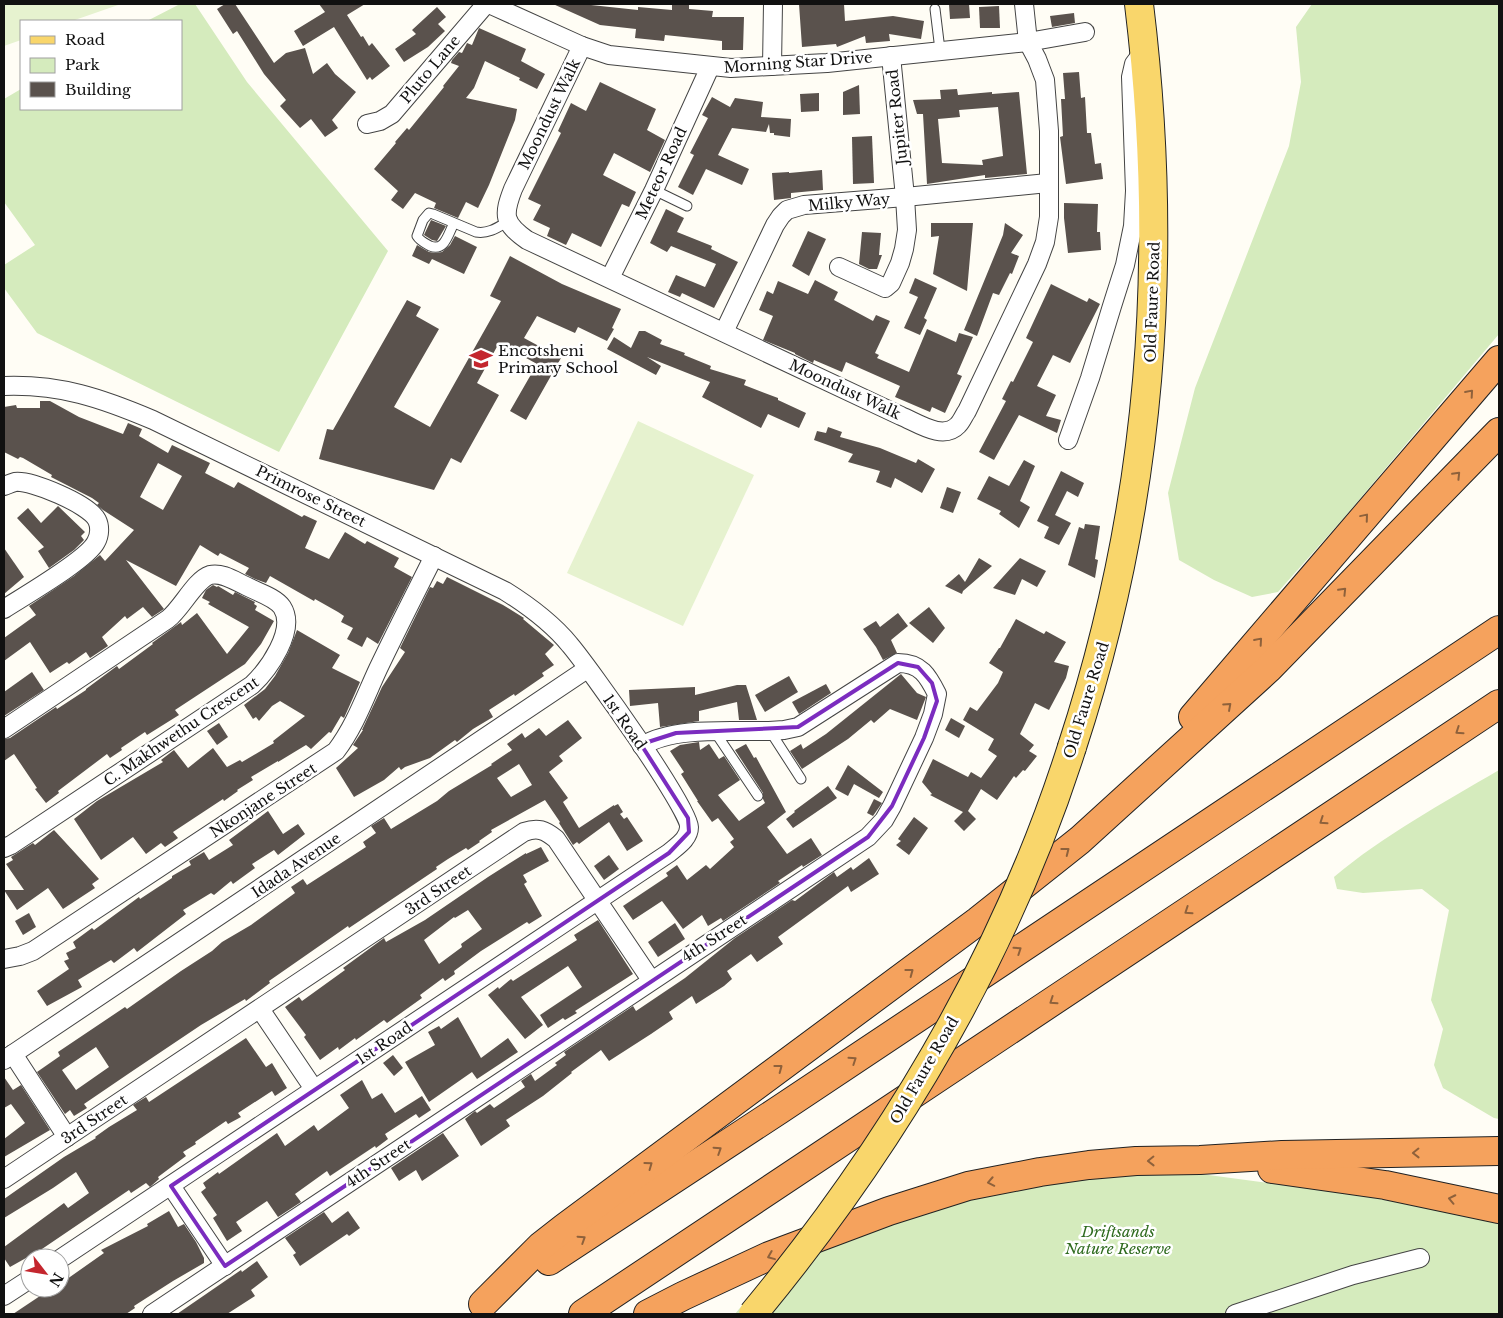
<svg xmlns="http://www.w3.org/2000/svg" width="1503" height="1318" font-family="'Libre Baskerville',serif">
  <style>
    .green { fill: #d5ebbd }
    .pitch { fill: #e6f2cf }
    .building { fill: #5a524d; fill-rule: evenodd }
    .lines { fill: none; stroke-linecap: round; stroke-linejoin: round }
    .lane-casing { stroke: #444; stroke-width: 11 }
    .street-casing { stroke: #444; stroke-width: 20 }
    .primary-casing { stroke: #222; stroke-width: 30 }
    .highway-casing { stroke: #222; stroke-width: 30 }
    .lane { stroke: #fff; stroke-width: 9 }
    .street { stroke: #fff; stroke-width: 18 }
    .primary { stroke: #f9d66b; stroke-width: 28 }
    .highway { stroke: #f5a25d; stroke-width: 28 }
    .primary-bridge-casing { stroke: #222; stroke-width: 30; stroke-linecap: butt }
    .primary-bridge { stroke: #f9d66b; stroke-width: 28 }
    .oneway { stroke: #8e613b }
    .marked { fill: none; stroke: #7b2cbf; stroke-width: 4; stroke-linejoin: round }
    .labels { text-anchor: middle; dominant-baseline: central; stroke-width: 5; stroke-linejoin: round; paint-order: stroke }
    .street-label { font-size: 15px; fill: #111; stroke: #fff }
    .poi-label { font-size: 15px; fill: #111; stroke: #fff; text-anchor: start }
    .park-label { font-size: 15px; font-style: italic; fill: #2f6b1f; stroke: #fff }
  </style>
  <rect width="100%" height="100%" fill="#fffdf5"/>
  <g class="green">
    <path d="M180 4H195L247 82 388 251 279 452 37 333 4 288V265L35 245 4 202V99L21 89V109H181V21H147Z"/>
    <path d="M1312 4H1499V334L1342 520 1278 592 1252 597 1214 580 1179 560 1168 493 1195 388 1289 146 1301 82 1296 27Z"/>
    <path d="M1499 770V1119L1494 1118 1443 1088 1434 1065 1443 1029 1431 1000 1449 910 1422 889 1363 893 1337 889 1334 877C1384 835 1443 803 1499 770Z"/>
    <path d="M1119 1163 1365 1196 1499 1223V1314H735L765 1277 952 1193Z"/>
  </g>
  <g class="pitch">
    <path d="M4 4H121L72 21H21V40L4 46Z"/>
    <path d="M638 421 754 475 683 626 567 573Z"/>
  </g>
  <g class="building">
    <path d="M225 4H235L274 63 286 53 305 48 313 74 327 63 335 74 356 92 332 120 338 128 325 137 311 119 300 128 280 106 286 100 264 74 237 31 233 34 217 9Z"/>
    <path d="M319 4H365L347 15 361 37 363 36 369 46 372 43 390 66 372 80 370 77 367 80 334 27 303 46 294 31 325 12Z"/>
    <path d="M553 4H591V5L638 10V7L672 10V4H689V9L713 11 712 17H744L743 50H722V41L665 35 664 41 635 38 636 29 600 25Z"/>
    <path d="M799 4H844L845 21 893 16 924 21 921 39 889 34 890 41 866 43 865 36 837 47 836 44 802 47Z"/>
    <path d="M949 4H969L970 18 950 19Z"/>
    <path d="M999 6 1000 28H980L979 7Z"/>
    <path d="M437 7 446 17 438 24 445 31 428 47 404 62 395 49 416 34 412 30Z"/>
    <path d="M1074 13 1075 23 1052 27 1050 16Z"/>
    <path d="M479 28 526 49 521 61 545 74 537 89 519 80 520 78 485 61 474 88 466 98 517 109 515 120 489 185 478 208 466 202 458 218 434 208 436 203 415 193 403 209 391 200 398 191 374 169 396 143 395 142 407 128 409 130 444 87 443 86 459 66 451 63 452 60 459 52 462 53 467 43 472 45Z"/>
    <path d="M1079 72 1081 98 1085 97 1087 133H1091L1095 164 1101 163 1103 179 1066 184 1060 137 1063 136 1061 99H1065L1063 73Z"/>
    <path d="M600 82 656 109 647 130 665 140 650 172 614 153 603 175 636 192 629 207 622 204 601 247 572 233 566 245 547 236 550 228 533 220 541 205 528 199 561 133 558 131 571 103 586 111Z"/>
    <path d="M859 85 860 114 843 115V92Z"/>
    <path d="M957 89 958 95 992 92V94L1019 92 1027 174 985 178V175L927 184 923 114H917L913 100 941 99 940 90ZM998 107 1003 156 982 160 983 165 942 163 938 119 960 117 959 110Z"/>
    <path d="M819 93V111L801 112 800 94Z"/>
    <path d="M712 97 730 107 735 98 763 102 761 117 791 119 790 137 774 135V133H770L769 124 766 132 732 128 718 155 749 169 742 185 706 169 693 195 678 187 694 155 690 153 708 118 702 115Z"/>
    <path d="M872 136 874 183 853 184 852 137Z"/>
    <path d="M822 170 823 190 791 193V198L774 200 772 173 789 172V173Z"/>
    <path d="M1064 203 1098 204 1097 232H1100L1101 250 1068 253 1064 218Z"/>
    <path d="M666 209 684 218 677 232 712 246 711 249 738 262 714 308 682 293 680 297 668 292 676 275 705 287 716 264 671 246 667 252 650 243Z"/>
    <path d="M431 220 446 226 437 241 432 240 424 235Z"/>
    <path d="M931 223H973L967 291 933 274 939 236 931 237Z"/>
    <path d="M1005 223 1023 235 1011 253 1019 256 1012 274 1010 273 999 295 993 293 977 336 964 330 1003 235Z"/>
    <path d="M808 231 826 239 809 276 792 266Z"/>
    <path d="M862 232 881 233 879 255H882L877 269H869L859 264Z"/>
    <path d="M455 236 477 247 464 274 432 259 429 264 412 256 417 245 429 252 436 253 442 252 450 245Z"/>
    <path d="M510 256 562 284 621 309 612 328 614 329 607 341 578 327 575 333 537 316 524 338 561 358 526 420 510 411 537 364 499 343 477 383 499 395 461 463 451 458 434 490 319 459 327 429 333 430 407 300 421 307 416 316 439 329 394 407 430 427 501 301 490 296Z"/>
    <path d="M915 278 937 288 924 318 927 320 920 335 904 328 918 297 909 293Z"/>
    <path d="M815 280 838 292 834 300 873 321 876 315 890 321 875 353 879 355 877 358 909 372 927 329 956 342 959 333 973 337 957 374 962 376 945 413 932 407 930 412 895 397 900 386 846 362 842 372 814 360 813 363 795 354V353L763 340 773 316 759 310 767 291 773 294 778 281 808 294Z"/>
    <path d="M1051 284 1087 302 1089 298 1100 304 1070 363 1053 355 1037 386 1056 395 1046 416 1061 420 1057 433 1019 415 994 460 979 452 1006 401 1002 399 1011 381 1013 382 1033 342 1026 338Z"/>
    <path d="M639 331H645L662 340 660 344 685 353 684 355 711 366 710 369 746 380 744 385 778 398V400L806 413 799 428 768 414 761 428 702 397 710 382 647 357 661 366 656 375 607 349 614 337 631 348Z"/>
    <path d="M40 401H50L79 417 123 434 128 423 142 429 139 436 168 453 172 445 210 463 205 473 234 488 238 482 302 517 304 515 317 521 305 548 329 559 345 532 365 544 367 541 399 558 394 567 412 577 378 644 367 637 362 647 347 639 353 628 341 622 344 616 338 612 315 599 314 601 270 576 266 583 255 579 245 574 249 568 220 553 218 556 200 545 176 586 126 560 164 609 152 617 143 607 127 619 125 616 102 637 108 646 90 658 86 652 69 664 67 662 50 673 30 642 4 661V638L36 615 29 606 74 576 100 555 105 561 134 530 103 510 97 505 99 503 92 498 51 477 52 475 23 458 20 457 18 459 4 452V407L16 405 17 408H40ZM158 463 182 476 163 510 140 497Z"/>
    <path d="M828 427 842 432 840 437 880 448 916 463 918 459 935 469 922 493 895 478 891 488 876 482 880 471 848 462 853 454 814 440 817 431 826 433Z"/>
    <path d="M1024 460 1035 466 1020 501 1030 507 1019 528 999 514 1001 511 977 499 989 476 1009 486Z"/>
    <path d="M1061 471 1084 483 1078 497 1067 491 1055 515 1071 523 1059 545 1044 538 1049 527 1037 521Z"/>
    <path d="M947 487 961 492 953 513 940 508Z"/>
    <path d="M58 506 85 532 81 536 84 540 74 550 49 568 38 551 44 547 17 518 28 508 41 523Z"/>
    <path d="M1085 524 1100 526 1095 559 1098 560 1095 578 1068 565 1079 527 1084 529Z"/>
    <path d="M4 548 24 577 4 594Z"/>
    <path d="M979 558 992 566 963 591 962 594 945 586 959 574 965 582Z"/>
    <path d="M1020 558 1046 571 1037 587 1022 579 1015 595 993 588Z"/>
    <path d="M447 577 503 605 524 618 523 619 554 645 545 654 554 665 542 673 544 676 515 696 514 694 489 710 493 717 473 729 457 742 455 740 430 758 405 767 401 770 399 767 384 780 354 797 336 768 358 748 353 745 363 730H362L382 687 405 652 400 648 430 587 433 588 437 581 443 584Z"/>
    <path d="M213 585 217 587 218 586 233 595 235 592 255 602 254 604 257 606 255 610 274 621 261 644 245 664 175 710 179 715 147 735 145 732 121 748 122 750 110 758 107 754 58 791 59 793 46 803 35 789 37 788 14 754 4 761V739L10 738 56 707 57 709 86 690V689L117 666 119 669 153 644 152 643 181 622 182 625 197 613 227 654 249 627 208 604 210 602 202 598 206 590Z"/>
    <path d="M929 607 945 628 933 643 909 623Z"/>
    <path d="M898 613 908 626 891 640 897 653 883 660 876 647 863 629 876 621 880 627Z"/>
    <path d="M1016 619 1044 634 1046 631 1066 642 1054 662 1069 666 1066 678 1049 710 1035 703 1020 734 1034 745 1029 751 1037 756 1025 771 1023 770 1016 778 1014 776 997 800 981 789 968 811 976 819 964 831 954 821 963 812 930 795 932 794 922 782 933 759 968 777 971 772 981 778 997 756 988 750 994 739 963 720 970 707 977 711 998 683 1003 672 989 663 999 648H1000Z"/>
    <path d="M297 630 340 655 332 668 360 682 344 718 341 716 331 733 329 732 311 749 306 745 278 762V761L251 777 253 780 237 790 238 791 224 801 223 799 173 832 178 838 165 847 161 843 146 854 133 837 101 860 74 819 97 801 163 762 161 760 174 750 188 768 213 748 227 767 240 760 242 762 274 743 273 741 305 716 280 701 272 706 259 721 256 717 253 719 244 705 265 689 275 676 288 653Z"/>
    <path d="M32 672 44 690 4 716V692Z"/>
    <path d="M901 674 917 693 926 697 917 720 890 709 874 723 871 720 848 739 802 769 790 751 801 744 803 749 826 734Z"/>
    <path d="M789 676 798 692 765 712 755 695Z"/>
    <path d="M826 684 831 693 799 714 792 702Z"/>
    <path d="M737 685H746L757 720H739L737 702 699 711V721L660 727 658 703 630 706 629 690 695 687V695Z"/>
    <path d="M951 718 965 726 959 738 945 730Z"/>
    <path d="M568 720 582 738 559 756 563 761 549 772 568 798 563 802 579 828 614 805V806L618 804 623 812 620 814 624 819 627 817 643 841 627 851 609 822 579 844 577 842 573 845 559 823 560 822 545 800 491 830 492 832 479 841 480 842 468 850 466 848 448 859 436 867 437 869 349 928 348 926 269 981 270 983 246 1001 245 999 201 1025 131 1072 84 1104 87 1108 74 1116 70 1110 65 1114 37 1072 60 1056 58 1052 125 1007 127 1009 181 971 212 951 222 942 251 925 295 893 291 887 303 879 307 885 366 847 363 842 376 833 371 826 384 818 391 829 437 801 449 791 492 765 491 764 512 750 507 744 522 733 525 738 539 728 546 736ZM519 764 532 785 511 797 497 778ZM96 1047 109 1067 76 1090 62 1070Z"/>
    <path d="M219 723 228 737 217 745 207 731Z"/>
    <path d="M699 742 700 750 709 744 719 759 724 756 740 780 718 795 739 821 765 803 763 799V793L735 750 746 744 754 758 756 757 786 812 767 827 787 854 811 838 822 855 803 867 802 865 778 881 780 883 723 921 721 918 708 926 702 915 683 929 662 901 633 920 623 906 668 876 666 873 677 865 687 880 706 865 710 869 734 847 730 842 734 839 718 818 712 822 697 801H698L681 774 684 772 670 751 680 745Z"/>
    <path d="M848 765 883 792 879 798 854 784 848 796 835 789Z"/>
    <path d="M828 786 837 798 793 828 786 819 795 812 794 811Z"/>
    <path d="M874 799 882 803 873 816 867 813Z"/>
    <path d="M268 811 283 834 298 824 305 834 278 855 274 850 252 864 255 868 233 884 231 881 214 895 211 893 183 910 186 914 137 952 134 948 114 963 111 960 78 980 82 987 47 1006 37 991 69 969 64 961 69 959 66 953 76 948 73 942 92 928 94 930 139 897 140 899 172 878V876L191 865 189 861 204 852 209 860 233 845 229 840Z"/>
    <path d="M914 817 928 828 909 855 896 845 901 841 898 839Z"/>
    <path d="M54 830 99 879 92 884 95 888 63 909 48 888 17 910 4 890H24L6 864 13 860 11 857 33 843 35 845Z"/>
    <path d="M541 847 549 861 523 875 527 882 524 884 542 916 529 924 527 922 481 951 454 971 455 974 445 981 443 978 420 995 422 998 387 1023 384 1020 356 1040 355 1038 339 1050 338 1047 320 1060 304 1037 306 1035 285 1007 299 997 302 1001 345 970 343 968 384 938 386 942 425 920 488 877 526 853V854ZM468 910 482 929 461 944 462 947 439 964 424 940 454 917 455 918Z"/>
    <path d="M609 855 619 869 604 880 594 866Z"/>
    <path d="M869 858 879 874 851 892 848 886 778 937 783 944 757 962 751 954 727 971 732 979 724 986 696 1004 692 996 669 1012 673 1019 651 1034 609 1061 601 1050 571 1072 572 1073 543 1096 506 1120 510 1126 481 1146 465 1119 475 1111 477 1113 490 1104 494 1108 525 1087 521 1081 531 1074 535 1081 557 1065 555 1063 566 1055 564 1052 633 1006 636 1011 685 978 735 938 792 900 795 901 834 872 837 877 851 867 853 870Z"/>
    <path d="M29 913 36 927 23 935 15 921Z"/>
    <path d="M598 920 633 974 575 1011 577 1013 565 1020 563 1018 548 1028 540 1015 582 987 568 966 521 997 543 1025 525 1039 488 995 498 987 499 989 511 979 513 981 577 940 574 935Z"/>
    <path d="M675 923 685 939 658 957 648 942Z"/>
    <path d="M458 1017 481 1058 508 1038 518 1052 477 1079 472 1072 429 1102 405 1062 435 1045 428 1032 439 1026 441 1029Z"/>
    <path d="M246 1038 266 1067 272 1063 287 1088 275 1096 272 1091 238 1113 241 1117 228 1124 226 1121 195 1142 196 1144 183 1152 186 1156 158 1177 159 1179 150 1187 146 1183 131 1193 129 1190 42 1249 10 1267 4 1258V1247L64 1203 68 1208 89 1193 76 1172 53 1188 4 1218V1199L64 1157 96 1138 95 1137 109 1127 137 1110 133 1105 146 1097 149 1102Z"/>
    <path d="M393 1055 403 1068 394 1076 383 1063Z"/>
    <path d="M4 1077 13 1090 21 1085 50 1130 4 1157V1139L25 1123 11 1104 4 1108Z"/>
    <path d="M362 1080 372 1099 382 1093 395 1113 422 1096 431 1110 419 1118 416 1114 385 1134 388 1139 376 1148 375 1146 330 1176 327 1171 295 1194 301 1202 278 1217 267 1201 236 1222 242 1231 227 1241 213 1218 217 1215 201 1192 206 1188 203 1183 218 1172 219 1174 277 1133 285 1146 314 1125 318 1131 349 1108 340 1095Z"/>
    <path d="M443 1133 459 1156 422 1181 416 1170 399 1181 391 1168Z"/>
    <path d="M169 1211 178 1227 184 1224 196 1242 204 1258V1263L173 1281 134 1306 135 1308 126 1314H13L52 1288H60V1284L104 1253 101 1250 148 1226 147 1224Z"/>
    <path d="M348 1211 360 1228 349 1236 347 1234 300 1266 293 1255 296 1253 285 1238 324 1212 332 1223Z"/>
    <path d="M257 1261 268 1277 251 1290 255 1296 227 1314H177L241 1270 242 1272Z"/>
  </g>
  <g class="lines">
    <defs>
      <g id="lane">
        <path d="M935 9 940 50"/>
        <path d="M654 190 687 206"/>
        <path d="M454 223C448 234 445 252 430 246 425 243 420 241 417 236L423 220 429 213 433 214 476 232C488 234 497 228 507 222"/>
        <path d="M770 731 801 779"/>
        <path d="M715 732 758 796"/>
      </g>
      <g id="street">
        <path d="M489 4 582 46 609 55 731 68 827 63 1028 42 1085 32"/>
        <path d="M582 46 513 189C503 215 503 223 527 240L901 416C918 423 943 441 958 425 962 421 964 415 967 411L1037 264 1045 242 1049 217V131L1045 80 1037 59 1028 42 1024 4"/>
        <path d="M772 66 773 4"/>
        <path d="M367 124 380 121 392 114 486 4"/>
        <path d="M839 267 885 288 891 283 900 263 904 249 907 230 905 197 891 56"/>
        <path d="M610 278 654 190 710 67"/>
        <path d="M724 332 775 225 781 216 787 210 804 205 905 197 1048 183"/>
        <path d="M4 386C60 384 101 398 153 420L505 591C529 606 552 623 570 645 588 666 690 809 689 827 689 839 677 846 669 853L60 1259"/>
        <path d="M1068 440 1090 378 1112 306 1125 265 1133 226 1135 191 1131 77 1134 64 1143 52"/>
        <path d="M4 486C7 485 11 483 15 482 31 480 89 504 97 520 100 526 100 535 96 542 87 560 24 596 4 609"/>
        <path d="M4 729 168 619C182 608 195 580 210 575 222 572 235 581 246 586 257 592 275 597 282 607 297 630 268 670 252 685L11 845 4 848"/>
        <path d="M4 959 20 956 33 951 336 751C355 726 365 697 378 669 396 631 415 594 434 556"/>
        <path d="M260 1009 314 1089"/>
        <path d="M13 1054 67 1137"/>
        <path d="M4 1060 587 669"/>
        <path d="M4 1179 524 832C538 827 545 830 556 839L651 980"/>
        <path d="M171 1186 225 1266"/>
        <path d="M4 1296 30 1279"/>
        <path d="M152 1314 868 837 884 820 892 806 924 738 933 714 937 694C928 676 921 663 898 663L798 727 784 730 769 731C732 732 674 726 642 746"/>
        <path d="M1235 1314 1353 1275 1420 1258"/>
      </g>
      <path id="primary" d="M1072 747C1152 503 1170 258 1139 4"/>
      <g id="highway">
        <path d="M1193 717 1499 360"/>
        <path d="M1272 1169 1385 1185 1499 1209"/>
        <path d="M549 1261 779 1110 1499 630"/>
        <path d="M483 1304 541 1246 564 1228 978 921 1080 840 1268 669 1499 432"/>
        <path d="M583 1314 1499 704"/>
        <path d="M648 1314 683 1296 769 1256 889 1211 968 1186 1040 1172 1089 1165 1136 1161 1200 1160 1282 1155 1499 1151"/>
      </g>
    </defs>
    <use href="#lane" class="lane-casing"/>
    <use href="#street" class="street-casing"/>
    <use href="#primary" class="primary-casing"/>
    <use href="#highway" class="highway-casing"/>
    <use href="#lane" class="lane"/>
    <use href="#street" class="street"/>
    <use href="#primary" class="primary"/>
    <use href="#highway" class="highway"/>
    <defs>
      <path id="primary-bridge" d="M753 1314C892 1146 1006 955 1072 747"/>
    </defs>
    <use href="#primary-bridge" class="primary-bridge-casing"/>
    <use href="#primary-bridge" class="primary-bridge"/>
  </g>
  <defs><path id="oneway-chevron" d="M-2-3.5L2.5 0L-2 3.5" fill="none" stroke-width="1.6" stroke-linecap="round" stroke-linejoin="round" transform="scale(1.25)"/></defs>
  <g class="oneway">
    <use href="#oneway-chevron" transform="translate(1470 393) rotate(-49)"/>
    <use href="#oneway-chevron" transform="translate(1457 475) rotate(-46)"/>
    <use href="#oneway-chevron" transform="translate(1365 517) rotate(-50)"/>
    <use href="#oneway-chevron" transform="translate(1343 591) rotate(-46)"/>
    <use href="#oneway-chevron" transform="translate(1259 641) rotate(-49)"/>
    <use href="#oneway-chevron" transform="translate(1228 706) rotate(-42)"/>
    <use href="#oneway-chevron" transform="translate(1459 731) rotate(146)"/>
    <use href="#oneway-chevron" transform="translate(1323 821) rotate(146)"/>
    <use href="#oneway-chevron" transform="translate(1066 851) rotate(-38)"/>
    <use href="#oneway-chevron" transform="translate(1188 911) rotate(146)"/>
    <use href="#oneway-chevron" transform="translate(1018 950) rotate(-34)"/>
    <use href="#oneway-chevron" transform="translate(910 972) rotate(-37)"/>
    <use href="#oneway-chevron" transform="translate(1053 1001) rotate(146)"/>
    <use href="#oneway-chevron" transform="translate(853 1060) rotate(-34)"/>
    <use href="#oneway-chevron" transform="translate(779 1068) rotate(-37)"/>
    <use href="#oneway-chevron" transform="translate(718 1150) rotate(-33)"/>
    <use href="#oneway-chevron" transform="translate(1416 1153) rotate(179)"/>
    <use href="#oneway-chevron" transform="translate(1151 1161) rotate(179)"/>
    <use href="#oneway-chevron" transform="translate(649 1165) rotate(-36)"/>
    <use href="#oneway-chevron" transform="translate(991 1182) rotate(169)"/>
    <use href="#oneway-chevron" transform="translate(1452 1199) rotate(-168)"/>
    <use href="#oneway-chevron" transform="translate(582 1239) rotate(-33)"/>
    <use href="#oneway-chevron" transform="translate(771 1256) rotate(158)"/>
  </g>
  <path class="marked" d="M898 663 918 667 932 683 937 701 924 738 892 806 868 837 225 1266 171 1186 669 853 689 832 688 818 642 746 648 742 676 733 798 727Z"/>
  <defs>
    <symbol id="school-bare" viewBox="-9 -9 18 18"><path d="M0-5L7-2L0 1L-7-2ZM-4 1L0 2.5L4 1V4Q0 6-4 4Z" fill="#c4262e" stroke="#fff" stroke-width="2.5" paint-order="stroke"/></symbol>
  </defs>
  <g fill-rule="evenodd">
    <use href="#school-bare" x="465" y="343" width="32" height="32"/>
  </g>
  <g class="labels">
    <g class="street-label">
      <text transform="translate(798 62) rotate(-4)">Morning Star Drive</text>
      <text transform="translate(430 69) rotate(-50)">Pluto Lane</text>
      <text transform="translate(549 114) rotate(-64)">Moondust Walk</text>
      <text transform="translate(897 117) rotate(-96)">Jupiter Road</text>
      <text transform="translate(661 173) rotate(-65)">Meteor Road</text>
      <text transform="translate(849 202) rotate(-5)">Milky Way</text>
      <text transform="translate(1152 302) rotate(-88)">Old Faure Road</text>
      <text transform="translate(845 389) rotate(25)">Moondust Walk</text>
      <text transform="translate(311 496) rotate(26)">Primrose Street</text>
      <text transform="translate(1086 700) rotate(-73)">Old Faure Road</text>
      <text transform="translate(625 722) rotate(55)">1st Road</text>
      <text transform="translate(181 731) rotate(-34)">C. Makhwethu Crescent</text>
      <text transform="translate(263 800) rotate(-33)">Nkonjane Street</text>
      <text transform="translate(296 865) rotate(-34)">Idada Avenue</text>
      <text transform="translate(438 890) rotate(-34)">3rd Street</text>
      <text transform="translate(714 938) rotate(-33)">4th Street</text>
      <text transform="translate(384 1043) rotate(-34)">1st Road</text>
      <text transform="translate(924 1070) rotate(-60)">Old Faure Road</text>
      <text transform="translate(94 1119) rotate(-34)">3rd Street</text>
      <text transform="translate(378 1163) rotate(-34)">4th Street</text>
    </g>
    <g class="poi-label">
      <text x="498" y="350">Encotsheni<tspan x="498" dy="17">Primary School</tspan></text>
    </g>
    <g class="park-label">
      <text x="1118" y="1231">Driftsands<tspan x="1118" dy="17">Nature Reserve</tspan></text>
    </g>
  </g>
  <rect width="1503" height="1318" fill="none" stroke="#111111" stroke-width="10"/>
  <rect x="20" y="20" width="162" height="90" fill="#ffffff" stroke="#a0a0a0"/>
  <rect x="30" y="36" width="25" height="8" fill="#f9d66b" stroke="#a0a0a0"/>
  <text x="65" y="45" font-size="15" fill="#111111">Road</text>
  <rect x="30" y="58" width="25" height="15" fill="#d5ebbd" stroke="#a0a0a0"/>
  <text x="65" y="70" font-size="15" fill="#111111">Park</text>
  <rect x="30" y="82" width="25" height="15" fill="#5a524d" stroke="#a0a0a0"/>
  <text x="65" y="95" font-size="15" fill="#111111">Building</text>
  <g transform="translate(45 1273) rotate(121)"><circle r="24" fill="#ffffff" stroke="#a0a0a0"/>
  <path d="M0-4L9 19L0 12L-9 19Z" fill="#c4262e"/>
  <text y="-8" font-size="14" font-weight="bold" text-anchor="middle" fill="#111111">N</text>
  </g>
</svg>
